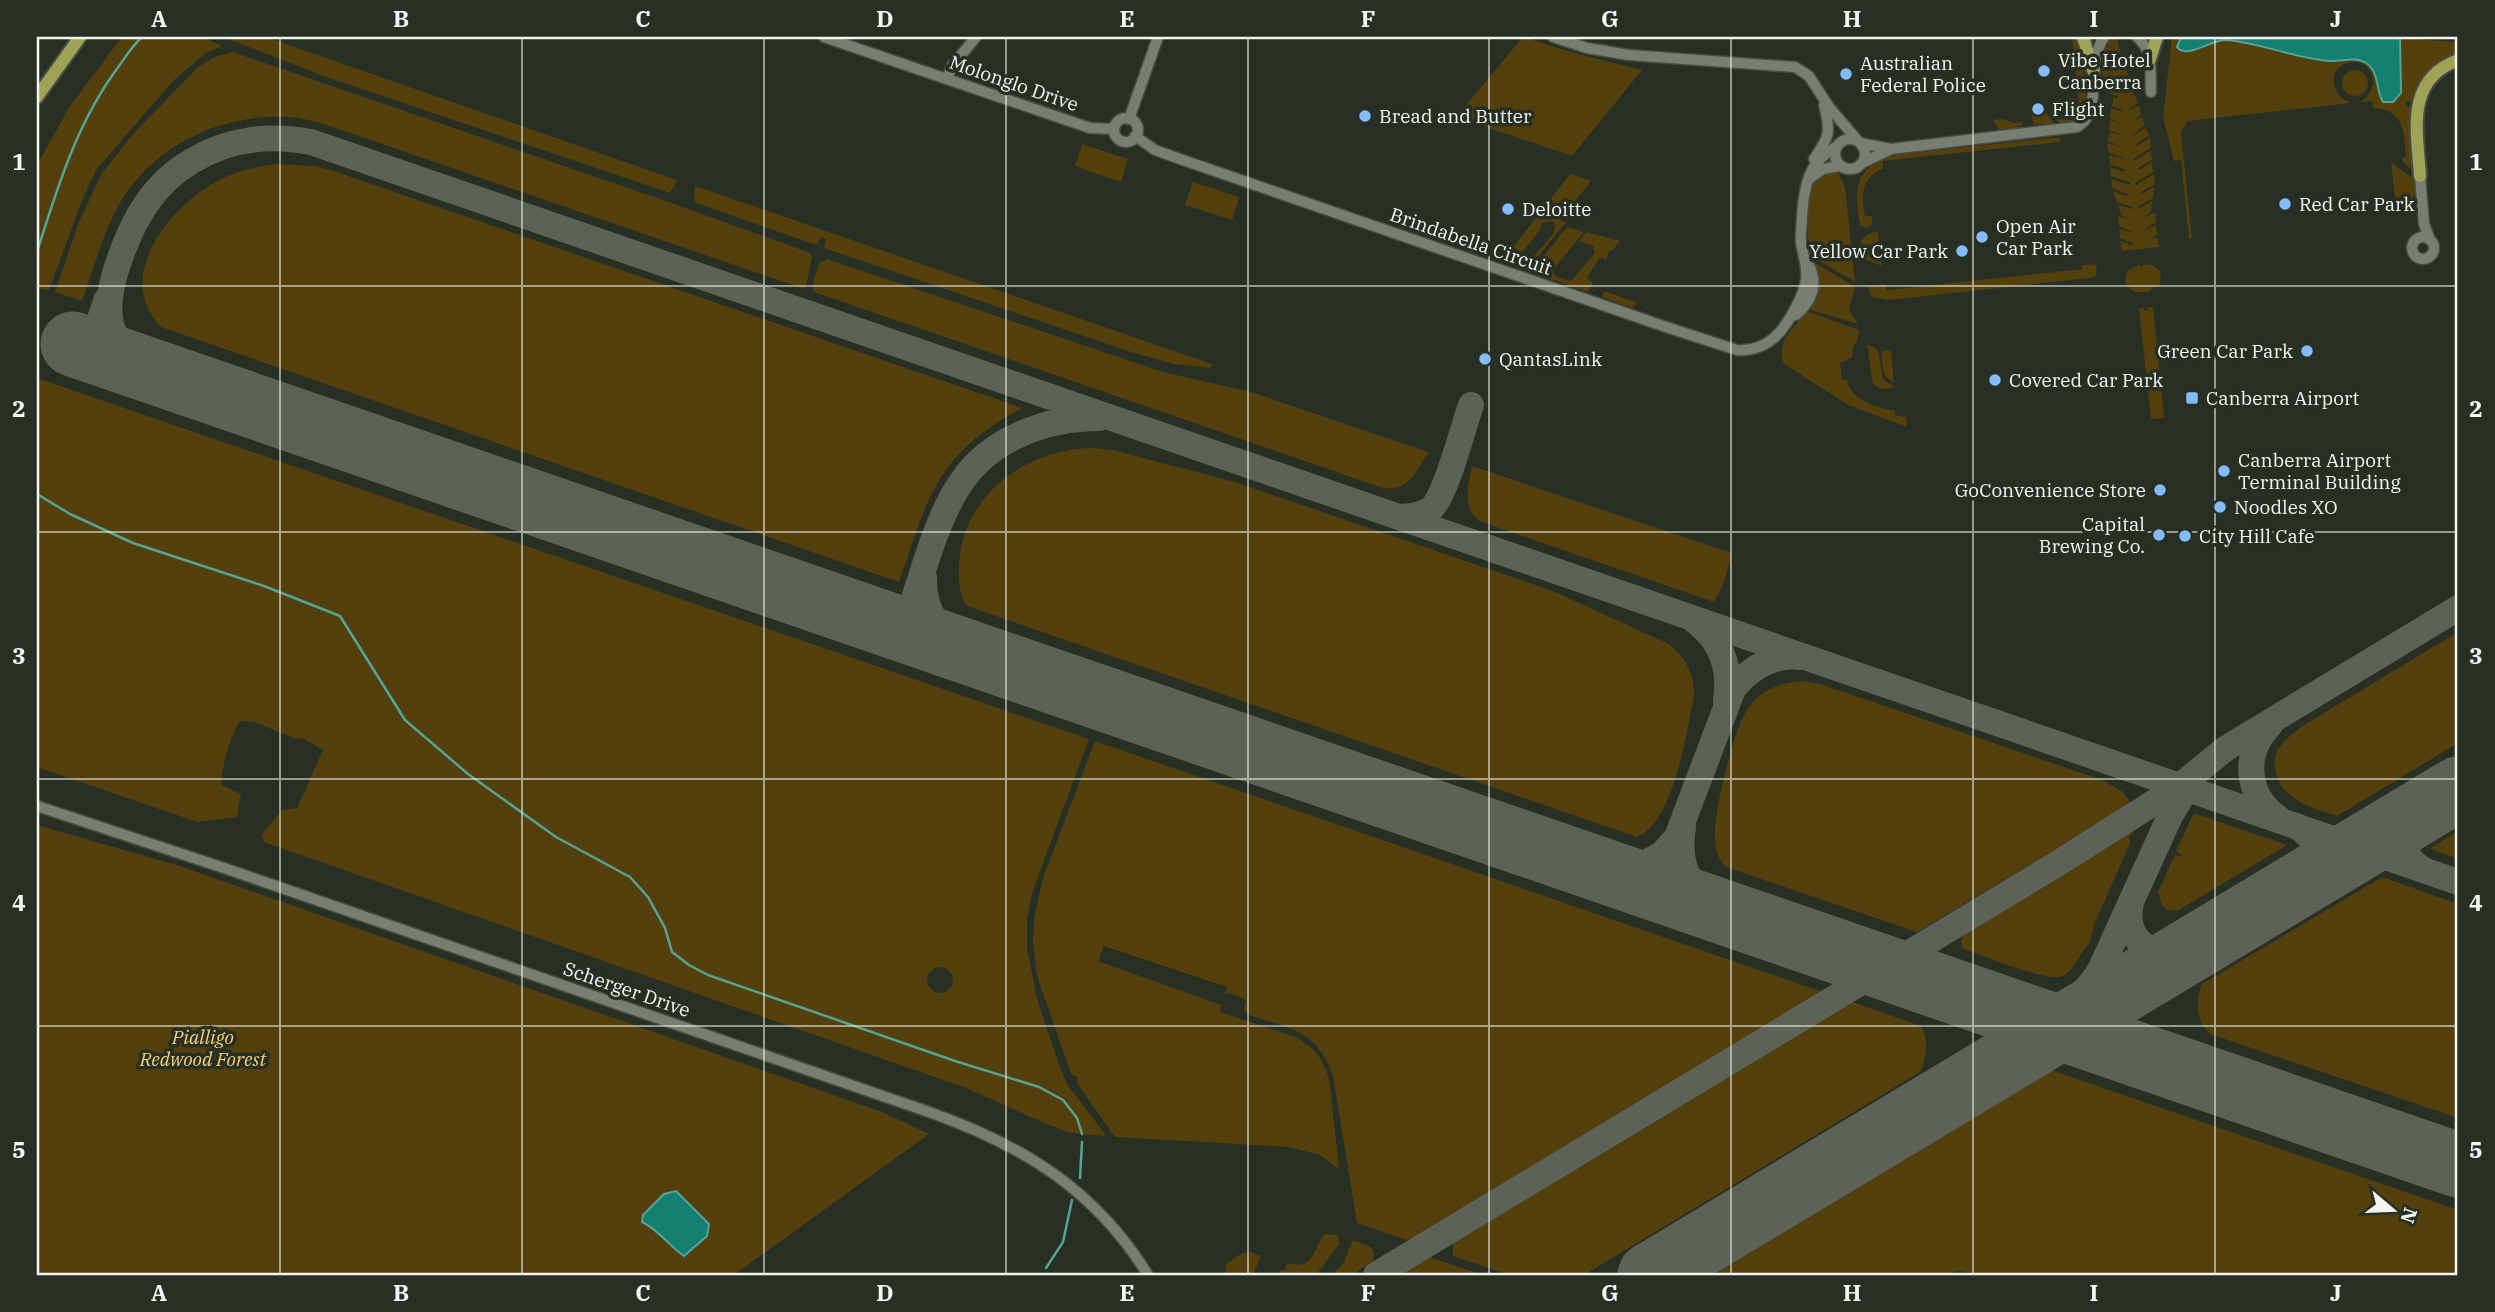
<svg xmlns="http://www.w3.org/2000/svg" width="2495" height="1312" font-family="'IBM Plex Serif',serif">
  <style>
    .green { fill: #54400c; fill-rule: evenodd }
    .water { fill: #138071; stroke: #56a397; stroke-width: 2 }
    .lines { fill: none; stroke-linecap: round; stroke-linejoin: round }
    .stream { stroke: #56a397; stroke-width: 2.5 }
    .taxiway { stroke: #5c6258; stroke-width: 26 }
    .runway { stroke: #5c6258; stroke-width: 65 }
    .minor-casing { stroke: #474d43; stroke-width: 13 }
    .major-casing { stroke: #474d43; stroke-width: 16 }
    .minor { stroke: #777e72; stroke-width: 10 }
    .major { stroke: #9fa355; stroke-width: 12 }
    .grid { fill: none; stroke: #f2f6ef; stroke-width: 2; stroke-opacity: 0.55 }
    .poi-dot { fill: #83bcfb; stroke: #282f24; stroke-width: 2.5 }
    .labels { text-anchor: middle; dominant-baseline: central; stroke-width: 7; stroke-linejoin: round; paint-order: stroke }
    .poi-label { font-size: 19px; fill: #f2f6ef; stroke: #282f24; text-anchor: start }
    .street-label { font-size: 19px; fill: #f2f6ef; stroke: #282f24 }
    .park-label { font-size: 19px; font-style: italic; fill: #f8d177; stroke: #282f24 }
    .neatline { fill: none; stroke: #f2f6ef; stroke-width: 2.5 }
    .grid-label { font-size: 23px; text-anchor: middle; font-weight: bold; fill: #f2f6ef }
  </style>
  <rect width="100%" height="100%" fill="#282f24"/>
  <g class="green">
    <path d="M122 37H202L222 46 206 53 174 80 96 170 83 198 49 290 37 288V165L70 106Z"/>
    <path d="M223 37H266L677 180 670 193 329 78Z"/>
    <path d="M1523 37 1574 53 1642 70 1572 156 1456 117Z"/>
    <path d="M2072 37H2076C2081 57 2094 104 2078 120L2060 123 2057 120 2072 115 2079 103Z"/>
    <path d="M2117 37 2119 48 2130 81 2125 86 2131 83 2134 92 2130 96 2135 95 2138 103 2127 111 2139 106 2141 114 2133 121 2142 117 2145 125 2130 137 2146 128 2149 136 2136 144V146L2150 138 2151 148 2133 159 2134 161 2151 150 2152 160 2138 168 2139 170 2152 162 2153 172 2135 183 2136 185 2154 174 2155 184 2141 192V194L2154 187 2153 198 2138 207V209L2152 201 2151 212 2143 218 2155 213 2156 222 2140 233 2156 225 2157 235 2146 243 2157 237 2159 247 2122 251 2120 241 2132 245 2133 243 2120 238 2119 229 2136 233 2119 226 2118 216 2130 220 2121 215 2118 205 2133 209V207L2117 202 2113 191 2127 196V194L2112 188 2111 179 2130 185 2131 183 2111 176 2110 167 2124 172 2125 170 2110 164 2109 155 2128 160 2108 152 2107 143 2122 147 2108 141 2109 132 2126 137 2109 130 2110 120 2120 123 2110 118 2111 108 2123 112V110L2112 106 2113 97 2117 98V96L2104 91 2103 81 2120 87V85L2103 78 2102 69 2112 71 2102 64 2103 57 2114 61 2103 55 2106 46 2115 49 2107 45 2111 38Z"/>
    <path d="M2172 37H2181L2178 41 2190 52 2210 43 2227 40 2338 61 2361 60 2372 69 2380 98 2389 103 2393 102 2400 38 2458 42V54C2435 63 2419 77 2414 102L2406 101V106L2413 107 2414 170C2408 167 2404 165 2402 158L2406 157C2404 132 2405 110 2373 108L2372 101 2360 102C2383 89 2373 56 2348 63 2325 69 2332 98 2351 103L2187 121 2181 133 2192 238 2189 239 2181 160 2174 161 2163 117Z"/>
    <path d="M233 52 666 201 808 252 812 256 806 286 804 289 327 125C313 121 299 117 285 117 221 114 155 145 121 201 103 232 94 268 82 301L55 292 79 222 102 173 134 133 198 67 217 56Z"/>
    <circle cx="2355" cy="83" r="13"/>
    <path d="M2038 103 2055 124H2033L2031 109Z"/>
    <path d="M2002 119 2014 123 2023 122V125L2017 126 2016 129 1999 130 1993 120Z"/>
    <path d="M2060 137V142L1883 161V169C1861 177 1861 196 1865 216H1872V225L1867 228 1860 225C1854 193 1854 171 1886 156Z"/>
    <path d="M1082 144 1128 159 1121 182 1075 166Z"/>
    <path d="M2391 161C2399 171 2413 175 2417 182L2413 203 2397 214Z"/>
    <path d="M276 164 314 166 331 170 1022 408C935 455 929 496 899 582L161 327C115 279 164 214 209 186 229 173 252 167 276 164Z"/>
    <path d="M1829 171 1838 172 1845 187 1855 282 1811 256C1807 239 1804 196 1815 182 1819 177 1824 174 1829 171Z"/>
    <path d="M1570 174 1591 181 1560 220 1566 222 1528 269V263L1553 234 1555 225 1552 221 1542 223 1540 230 1513 264 1503 260Z"/>
    <path d="M1193 182 1239 197 1232 220 1185 205Z"/>
    <path d="M695 186 768 211 1212 364 1210 368 1174 364 1134 353 824 248 826 239 821 237 816 245 694 202Z"/>
    <path d="M1437 220H1440L1444 228 1458 233 1462 231 1463 246 1453 243V240L1459 242V239L1451 236V240L1420 229 1422 223 1427 225 1429 222 1434 223Z"/>
    <path d="M1567 227 1584 232 1553 270 1555 276 1569 281 1573 279 1595 253 1593 246 1579 241 1586 232 1620 241 1612 251H1609L1606 260 1600 257 1587 278 1593 282 1588 292 1542 276V274L1534 273 1532 270Z"/>
    <path d="M1878 231 1882 266 1864 259 1861 241 1866 235Z"/>
    <path d="M827 259 1163 372 1251 392 1429 452C1414 473 1409 494 1380 487L814 292 812 286 819 263Z"/>
    <path d="M1812 261 1855 287 1849 310 1858 324 1811 310 1818 286Z"/>
    <path d="M2097 264 2096 276 2090 278 1889 300 1872 297 1867 286 1886 285 1887 290 2082 269V265Z"/>
    <path d="M2140 264V267L2143 266V264L2153 265 2161 272 2160 284 2148 292H2134L2125 283 2127 271Z"/>
    <path d="M1604 291 1635 302 1636 304 1633 308 1602 297Z"/>
    <path d="M2147 307H2153L2164 417 2159 419 2151 418 2139 309 2144 308V310H2148Z"/>
    <path d="M1807 311 1859 330 1858 339 1852 350 1853 357 1840 363 1842 380 1847 379C1850 401 1876 407 1895 411V415L1906 417 1907 427 1848 405 1783 363C1776 342 1795 326 1807 311Z"/>
    <path d="M1867 344 1878 350 1883 379 1896 388 1882 389 1873 384Z"/>
    <path d="M1891 350 1894 383C1881 376 1883 366 1881 353L1882 351Z"/>
    <path d="M37 378 1089 739 1032 893 1027 920V947L1037 999 1061 1070 1067 1084 1105 1134 1103 1136 1071 1133 1044 1123 966 1088 264 842 262 834 282 810 297 808 323 750 303 738 296 739 254 722 240 721C229 740 223 762 221 785L241 794 237 817 197 822 37 767ZM936 967 946 968 953 976 952 986 944 993 934 992 927 984 928 974Z"/>
    <path d="M1095 448 1113 450 1235 482 1553 591 1669 644C1686 658 1694 673 1694 696 1687 731 1673 824 1637 837L967 606C959 596 959 581 959 569 959 496 1028 447 1095 448Z"/>
    <path d="M1472 466 1732 553 1724 582 1714 602 1479 521C1462 507 1468 485 1472 466Z"/>
    <path d="M2458 632V743L2337 816C2311 808 2279 799 2275 768 2274 761 2274 755 2279 748 2285 739 2295 732 2304 725Z"/>
    <path d="M1803 681 1820 684 2102 780 2123 792 2130 802 2126 807 1917 932 1726 867C1719 860 1716 852 1715 842 1712 817 1733 731 1747 710 1759 690 1781 682 1803 681Z"/>
    <path d="M1095 741 1820 991V993L1413 1238 1406 1240 1357 1223 1333 1076C1317 1030 1291 1029 1249 1015L1244 1010 1246 1000 1230 993 1225 994 1227 987 1104 946 1098 961 1221 1005 1220 1012 1296 1037 1314 1050 1320 1058 1327 1072 1330 1085 1339 1169 1320 1155 1289 1147 1115 1137 1077 1083 1078 1077 1071 1074 1037 976 1033 943 1034 918 1043 878Z"/>
    <path d="M2197 814 2287 845 2177 911 2167 910 2162 906 2158 892 2175 855 2183 856 2176 851 2193 815Z"/>
    <path d="M37 825 180 866 882 1112 929 1134 734 1275H37Z"/>
    <path d="M2135 827 2134 833 2128 837 2131 841 2093 927C2093 938 2087 947 2080 956 2075 963 2071 972 2063 976 2049 983 1981 955 1964 949L1961 946 1962 935 1965 928Z"/>
    <path d="M2458 831V859L2431 849 2432 847Z"/>
    <path d="M2382 877 2458 904V1118L2210 1034C2196 1022 2195 1001 2202 984Z"/>
    <path d="M1847 1000 1921 1026C1929 1040 1927 1057 1920 1072L1584 1275H1509L1453 1256V1239L1711 1082H1717L1716 1078Z"/>
    <path d="M2051 1070 2458 1210V1275H1987L1959 1271 1943 1275H1714Z"/>
    <path d="M1325 1234 1337 1235 1340 1243 1316 1275H1278L1280 1270H1285L1287 1263C1316 1271 1312 1248 1325 1234Z"/>
    <path d="M1353 1240 1371 1247 1374 1254 1373 1261 1352 1275H1332L1344 1262Z"/>
    <path d="M1251 1252 1261 1256 1253 1275H1225L1226 1264 1242 1253Z"/>
    <path d="M1424 1256 1429 1257 1483 1275H1392Z"/>
  </g>
  <g class="water">
    <path d="M2181 37H2398L2400 38 2401 93 2393 102H2383C2375 90 2380 72 2366 63 2355 56 2341 62 2329 61 2294 58 2261 43 2227 40 2210 39 2188 60 2177 47Z"/>
    <path d="M676 1191 709 1224 707 1236 684 1256C669 1246 659 1230 642 1222L643 1215 664 1194Z"/>
  </g>
  <g class="lines">
    <g class="stream">
      <path d="M37 252C58 186 77 122 119 66 126 56 133 45 142 37"/>
      <path d="M37 494 70 514 133 543 264 586 340 616 405 720 468 774 556 837 630 877 648 897 665 928 672 952 689 965 708 975 955 1061 1039 1087 1063 1100 1077 1118 1082 1134"/>
      <path d="M1080 1178 1082 1142"/>
      <path d="M1046 1268 1063 1242 1072 1200"/>
    </g>
    <g class="taxiway">
      <path d="M90 349 106 301"/>
      <path d="M155 371C102 344 102 309 120 258 134 218 154 183 192 161 228 139 270 134 311 142L2458 882"/>
      <path d="M1399 517C1410 517 1421 516 1431 509 1446 496 1463 427 1471 405"/>
      <path d="M924 578C923 610 940 636 968 651"/>
      <path d="M1695 621C1722 641 1731 668 1726 700"/>
      <path d="M904 629C920 584 934 523 960 484 990 438 1047 418 1099 418"/>
      <path d="M2270 725C2242 753 2246 796 2278 818"/>
      <path d="M1683 827C1676 869 1692 892 1727 913"/>
      <path d="M2344 840 2367 839 2390 830"/>
      <path d="M2424 870C2392 851 2404 825 2428 807"/>
      <path d="M1605 871 1640 866 1662 854 1677 837 1733 689C1750 668 1773 654 1801 657"/>
      <path d="M2293 889C2318 870 2328 845 2296 826"/>
      <path d="M2131 902C2123 942 2150 956 2186 953"/>
      <path d="M1856 957 1876 960 1898 958"/>
      <path d="M2101 970C2093 1007 2108 1033 2137 1055"/>
      <path d="M2011 1011C2050 1018 2082 1003 2101 968L2170 816 2189 784"/>
      <path d="M1376 1275 2060 862 2180 786 2225 749 2458 608"/>
    </g>
    <g class="runway">
      <path d="M73 344 2458 1165"/>
      <path d="M1650 1275 2458 789"/>
    </g>
    <defs>
      <g id="minor">
        <path d="M824 37 1090 128 1114 129"/>
        <path d="M1553 37 1587 48 1629 55 1795 67 1809 76 1829 107 1858 141"/>
        <path d="M2137 37C2154 51 2150 72 2151 92"/>
        <path d="M947 79 952 66 976 37"/>
        <circle cx="1126" cy="130" r="12"/>
        <path d="M1129 119 1158 37"/>
        <path d="M1135 136 1155 150 1180 159 1666 327 1737 350C1768 352 1784 331 1797 305 1801 297 1805 289 1806 280 1808 268 1803 255 1801 243 1800 234 1802 225 1802 216 1804 187 1808 162 1836 147"/>
        <circle cx="1850" cy="154" r="15"/>
        <path d="M1860 143 1891 149 2077 127C2104 112 2085 66 2104 37"/>
        <path d="M1814 159C1830 136 1831 132 1824 105"/>
        <path d="M1862 163 1891 149"/>
        <path d="M2420 176 2424 224 2430 240"/>
        <path d="M1809 179 1823 169 1840 166"/>
        <circle cx="2423" cy="248" r="11"/>
        <path d="M1796 315C1811 302 1818 286 1810 267"/>
        <path d="M37 806 224 868 929 1112C1022 1145 1095 1189 1148 1275"/>
      </g>
      <g id="major">
        <path d="M2083 37 2093 70"/>
        <path d="M2150 59 2157 37"/>
        <path d="M37 97 80 37"/>
        <path d="M2420 176C2417 130 2405 80 2458 60"/>
      </g>
    </defs>
    <use href="#minor" class="minor-casing"/>
    <use href="#major" class="major-casing"/>
    <use href="#minor" class="minor"/>
    <use href="#major" class="major"/>
  </g>
  <path class="grid" d="M280 37V1275M522 37V1275M764 37V1275M1006 37V1275M1248 37V1275M1489 37V1275M1731 37V1275M1973 37V1275M2215 37V1275M37 286H2458M37 532H2458M37 779H2458M37 1026H2458"/>
  <g class="poi-dot">
    <circle cx="2044" cy="71" r="7"/>
    <circle cx="1846" cy="74" r="7"/>
    <circle cx="2038" cy="109" r="7"/>
    <circle cx="1365" cy="116" r="7"/>
    <circle cx="2285" cy="204" r="7"/>
    <circle cx="1508" cy="209" r="7"/>
    <circle cx="1982" cy="237" r="7"/>
    <circle cx="1962" cy="251" r="7"/>
    <circle cx="2307" cy="351" r="7"/>
    <circle cx="1485" cy="359" r="7"/>
    <circle cx="1995" cy="380" r="7"/>
    <rect x="2185" y="391" width="14" height="14" rx="3.5"/>
    <circle cx="2224" cy="471" r="7"/>
    <circle cx="2160" cy="490" r="7"/>
    <circle cx="2220" cy="507" r="7"/>
    <circle cx="2159" cy="535" r="7"/>
    <circle cx="2185" cy="536" r="7"/>
  </g>
  <g class="labels">
    <g class="poi-label">
      <text x="2058" y="60">Vibe Hotel<tspan x="2058" dy="22">Canberra</tspan></text>
      <text x="1860" y="63">Australian<tspan x="1860" dy="22">Federal Police</tspan></text>
      <text x="2052" y="109">Flight</text>
      <text x="1379" y="116">Bread and Butter</text>
      <text x="2299" y="204">Red Car Park</text>
      <text x="1522" y="209">Deloitte</text>
      <text x="1996" y="226">Open Air<tspan x="1996" dy="22">Car Park</tspan></text>
      <text x="1948" y="251" text-anchor="end">Yellow Car Park</text>
      <text x="2293" y="351" text-anchor="end">Green Car Park</text>
      <text x="1499" y="359">QantasLink</text>
      <text x="2009" y="380">Covered Car Park</text>
      <text x="2206" y="398">Canberra Airport</text>
      <text x="2238" y="460">Canberra Airport<tspan x="2238" dy="22">Terminal Building</tspan></text>
      <text x="2146" y="490" text-anchor="end">GoConvenience Store</text>
      <text x="2234" y="507">Noodles XO</text>
      <text x="2145" y="524" text-anchor="end">Capital<tspan x="2145" dy="22">Brewing Co.</tspan></text>
      <text x="2199" y="536">City Hill Cafe</text>
    </g>
    <g class="street-label">
      <text transform="translate(1014 83) rotate(19)">Molonglo Drive</text>
      <text transform="translate(1471 241) rotate(19)">Brindabella Circuit</text>
      <text transform="translate(627 989) rotate(19)">Scherger Drive</text>
    </g>
    <g class="park-label">
      <text x="203" y="1037">Pialligo<tspan x="203" dy="22">Redwood Forest</tspan></text>
    </g>
  </g>
  <rect width="2495" height="1312" fill="none" stroke="#282f24" stroke-width="77"/>
  <g transform="translate(2393 1210) rotate(109)" stroke="#282f24" stroke-width="5" paint-order="stroke">
  <path d="M0-5L12 26L0 18L-12 26Z" fill="#f2f6ef"/>
  <text y="-10" font-size="19" font-weight="bold" text-anchor="middle" fill="#f2f6ef">N</text>
  </g>
  <rect x="38" y="38" width="2418" height="1236" class="neatline"/>
  <g class="grid-label">
    <text x="159" y="27">A</text>
    <text x="401" y="27">B</text>
    <text x="643" y="27">C</text>
    <text x="885" y="27">D</text>
    <text x="1127" y="27">E</text>
    <text x="1368" y="27">F</text>
    <text x="1610" y="27">G</text>
    <text x="1852" y="27">H</text>
    <text x="2094" y="27">I</text>
    <text x="2336" y="27">J</text>
    <text x="19" y="170">1</text>
    <text x="2476" y="170">1</text>
    <text x="19" y="417">2</text>
    <text x="2476" y="417">2</text>
    <text x="19" y="664">3</text>
    <text x="2476" y="664">3</text>
    <text x="19" y="911">4</text>
    <text x="2476" y="911">4</text>
    <text x="19" y="1158">5</text>
    <text x="2476" y="1158">5</text>
    <text x="159" y="1301">A</text>
    <text x="401" y="1301">B</text>
    <text x="643" y="1301">C</text>
    <text x="885" y="1301">D</text>
    <text x="1127" y="1301">E</text>
    <text x="1368" y="1301">F</text>
    <text x="1610" y="1301">G</text>
    <text x="1852" y="1301">H</text>
    <text x="2094" y="1301">I</text>
    <text x="2336" y="1301">J</text>
  </g>
</svg>
